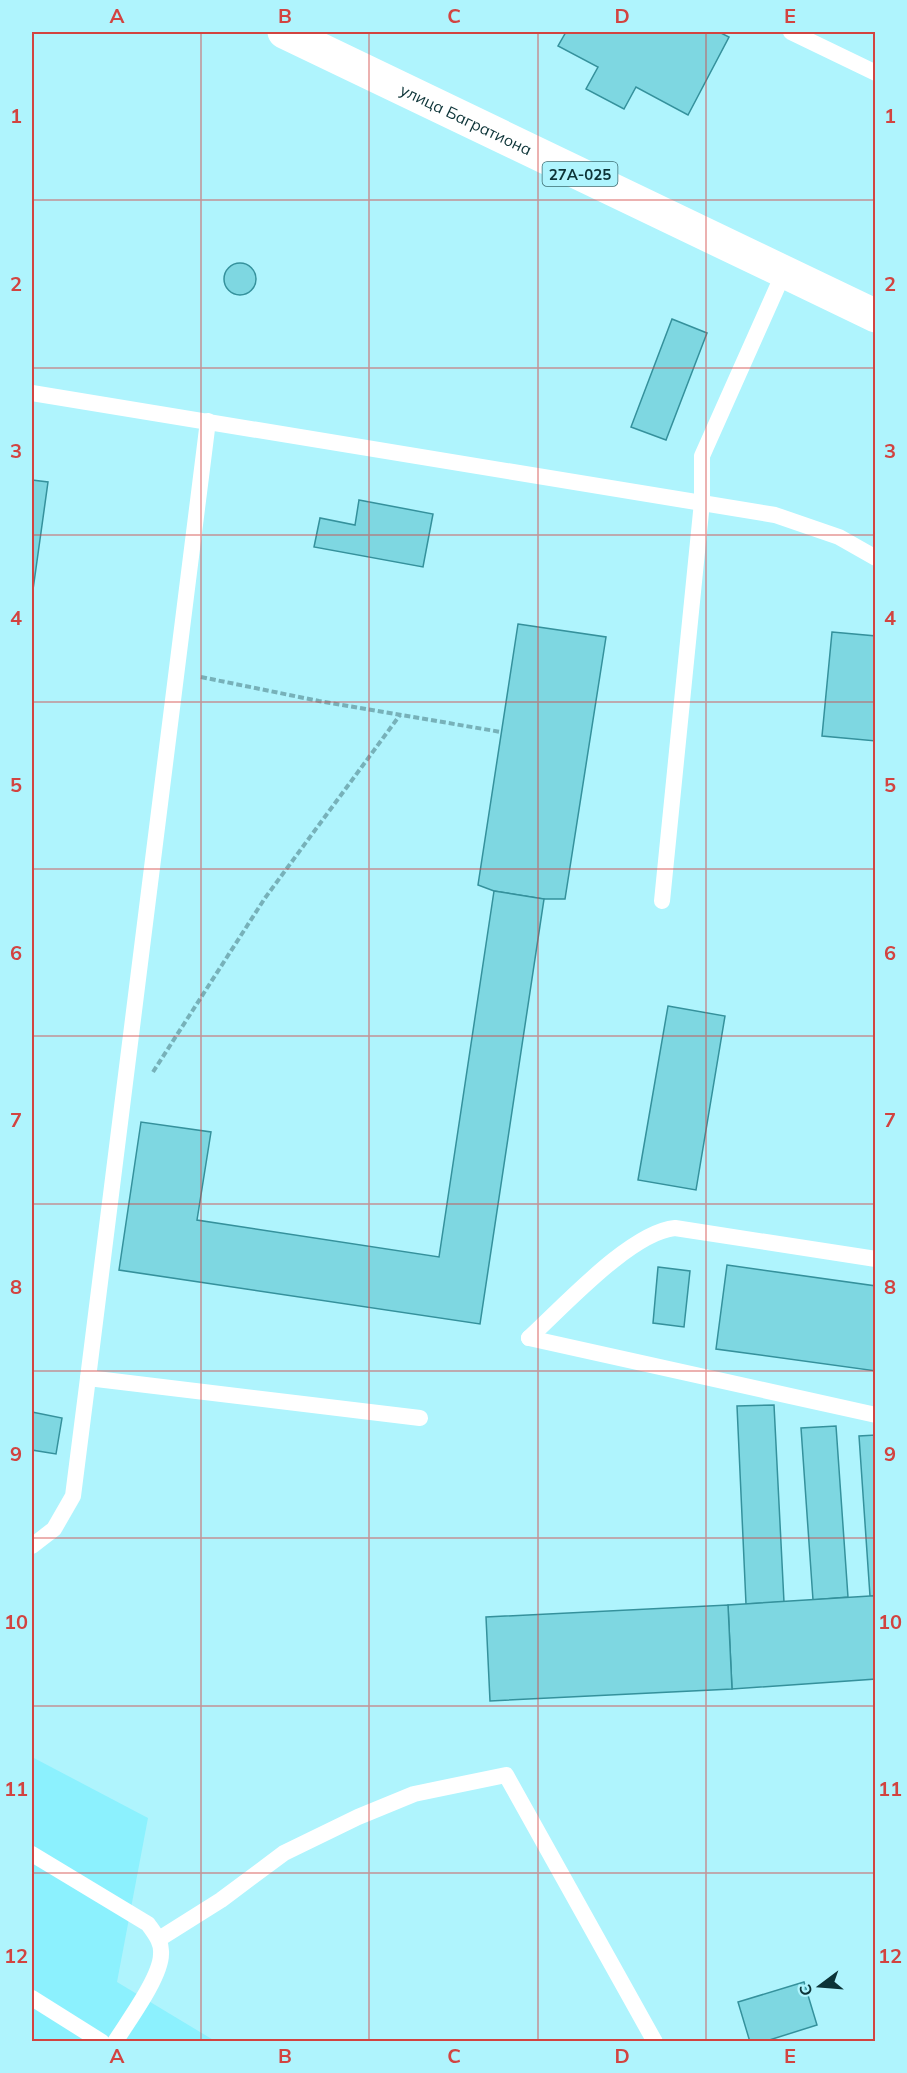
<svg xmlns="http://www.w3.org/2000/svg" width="907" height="2073" font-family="Mulish,sans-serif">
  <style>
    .built { fill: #8cf1fe }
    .building { fill: #7ed7e1; stroke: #35919c; stroke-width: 1.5 }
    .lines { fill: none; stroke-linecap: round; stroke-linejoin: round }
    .path { stroke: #77b1b9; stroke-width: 4; stroke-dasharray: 6 3; stroke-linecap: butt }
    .service { stroke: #fff; stroke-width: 16 }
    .primary { stroke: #fff; stroke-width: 33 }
    .grid { fill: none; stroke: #d24340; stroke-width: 1.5; stroke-opacity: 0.55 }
    .labels { text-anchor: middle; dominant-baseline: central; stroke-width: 4.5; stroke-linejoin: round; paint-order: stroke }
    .shield { fill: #aff4fd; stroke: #3d6d72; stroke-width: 1.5 }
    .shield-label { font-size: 15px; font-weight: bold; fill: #0c3337 }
    .street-label { font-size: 16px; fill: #0c3337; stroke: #aff4fd }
    .neatline { fill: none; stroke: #d24340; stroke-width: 2 }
    .grid-label { font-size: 20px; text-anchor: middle; font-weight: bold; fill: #d24340 }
  </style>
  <rect width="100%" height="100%" fill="#aff4fd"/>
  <path class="built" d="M32 1757 148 1818 117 1982 215 2041H32Z"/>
  <g class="building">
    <path d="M566 32H719L729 37 688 115 636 87 624 109 586 89 598 67 558 46Z"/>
    <circle cx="240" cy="279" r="16"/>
    <path d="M672 319 707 333 666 440 631 427Z"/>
    <path d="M32 480 48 482 32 597Z"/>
    <path d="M359 500 433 514 423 567 314 547 320 518 355 525Z"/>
    <path d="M518 624 606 637 565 899H544L494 891 478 885Z"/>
    <path d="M832 632 876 636V741L822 736Z"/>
    <path d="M494 891 544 899 480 1324 119 1270 141 1122 211 1132 197 1220 439 1257Z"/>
    <path d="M668 1006 725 1016 696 1190 638 1180Z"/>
    <path d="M727 1265 876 1286V1371L716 1349Z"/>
    <path d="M658 1267 690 1271 684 1327 653 1323Z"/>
    <path d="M774 1405 784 1602 746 1604 737 1406Z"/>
    <path d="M32 1412 62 1418 56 1454 32 1450Z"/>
    <path d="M836 1426 848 1597 813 1600 801 1428Z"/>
    <path d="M876 1435V1596H870L859 1436Z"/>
    <path d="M870 1596H876V1679L732 1689 728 1605Z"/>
    <path d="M728 1605 732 1689 490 1701 486 1617Z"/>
    <path d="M804 1982 817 2025 763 2042H750L738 2002Z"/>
  </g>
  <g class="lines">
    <g class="path">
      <path d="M201 677 319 701 501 732"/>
      <path d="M153 1072 265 898 400 715"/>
    </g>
    <g class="service">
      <path d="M791 32 876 73"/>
      <path d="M32 393 775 515 839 537 876 558"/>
      <path d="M208 421 88 1378 420 1418"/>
      <path d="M662 901 702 502V456L784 272"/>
      <path d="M529 1338C563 1307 631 1232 675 1228L876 1259"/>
      <path d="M529 1338 876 1415"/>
      <path d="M32 1546 54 1529 73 1496 88 1378"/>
      <path d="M32 1854 148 1924C155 1934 162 1942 161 1954 161 1977 128 2021 115 2042"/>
      <path d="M159 1939 221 1900 284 1853 358 1817 414 1794 506 1775 655 2042"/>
      <path d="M32 1998 102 2042"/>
    </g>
    <path class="primary" id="s1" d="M284 32 876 316"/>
  </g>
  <path class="grid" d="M201 32V2042M369 32V2042M538 32V2042M706 32V2042M32 200H876M32 368H876M32 535H876M32 702H876M32 869H876M32 1036H876M32 1204H876M32 1371H876M32 1538H876M32 1706H876M32 1873H876"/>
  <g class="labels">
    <rect class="shield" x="542.5" y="162" width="75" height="24" rx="4.5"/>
    <g class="shield-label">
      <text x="580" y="174">27А-025</text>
    </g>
    <g class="street-label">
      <text stroke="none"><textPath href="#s1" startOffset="202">улица Багратиона</textPath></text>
    </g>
  </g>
  <rect width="907" height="2073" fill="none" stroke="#aff4fd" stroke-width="66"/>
  <g transform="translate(820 1986) rotate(254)" stroke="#aff4fd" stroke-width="4.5" paint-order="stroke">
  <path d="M0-4.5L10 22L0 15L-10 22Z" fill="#0c3337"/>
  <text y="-9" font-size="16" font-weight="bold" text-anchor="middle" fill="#0c3337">С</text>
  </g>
  <rect x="33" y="33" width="841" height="2007" class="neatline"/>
  <g class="grid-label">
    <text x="117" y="23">A</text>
    <text x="285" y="23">B</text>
    <text x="454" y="23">C</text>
    <text x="622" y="23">D</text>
    <text x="790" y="23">E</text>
    <text x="16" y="123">1</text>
    <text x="890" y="123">1</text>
    <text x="16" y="291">2</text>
    <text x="890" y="291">2</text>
    <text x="16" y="458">3</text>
    <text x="890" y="458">3</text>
    <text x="16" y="625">4</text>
    <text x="890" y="625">4</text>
    <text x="16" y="792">5</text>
    <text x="890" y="792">5</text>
    <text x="16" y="960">6</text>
    <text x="890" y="960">6</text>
    <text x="16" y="1127">7</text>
    <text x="890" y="1127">7</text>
    <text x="16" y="1294">8</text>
    <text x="890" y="1294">8</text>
    <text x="16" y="1461">9</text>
    <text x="890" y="1461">9</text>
    <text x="16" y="1629">10</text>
    <text x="890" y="1629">10</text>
    <text x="16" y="1796">11</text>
    <text x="890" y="1796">11</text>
    <text x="16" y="1963">12</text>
    <text x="890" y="1963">12</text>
    <text x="117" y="2063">A</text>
    <text x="285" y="2063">B</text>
    <text x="454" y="2063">C</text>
    <text x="622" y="2063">D</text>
    <text x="790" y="2063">E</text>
  </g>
</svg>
